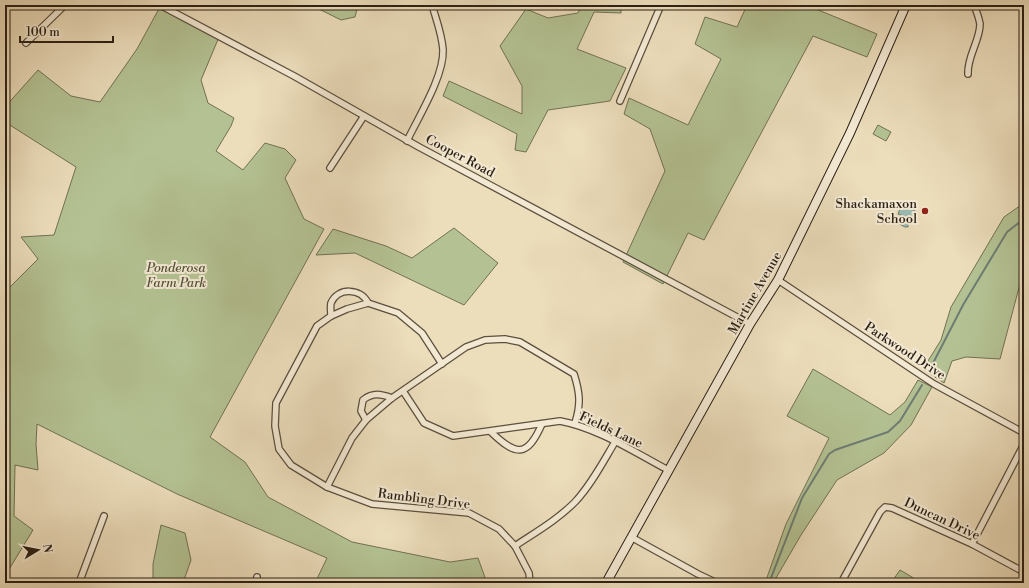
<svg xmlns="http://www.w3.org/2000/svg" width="1029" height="588" font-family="'Libre Bodoni',serif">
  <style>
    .green { fill: #b4c293; stroke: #707154 }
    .water { fill: #99bbb4; stroke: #6d7d74 }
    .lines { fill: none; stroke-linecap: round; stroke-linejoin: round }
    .stream { stroke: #6d7d74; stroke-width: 2 }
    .minor-casing { stroke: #5b4f3e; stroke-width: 8 }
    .secondary-casing { stroke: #2b2015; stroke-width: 10 }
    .minor { stroke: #f3e9d3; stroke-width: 5.5 }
    .secondary { stroke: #f3e9d3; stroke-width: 8 }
    .poi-dot { fill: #8f2418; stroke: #f3e9d3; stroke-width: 1.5 }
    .labels { text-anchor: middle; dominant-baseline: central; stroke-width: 4; stroke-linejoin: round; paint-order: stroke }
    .street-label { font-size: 13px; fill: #2b2015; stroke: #f3e9d3 }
    .poi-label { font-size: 13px; fill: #2b2015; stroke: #f3e9d3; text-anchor: end }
    .park-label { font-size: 13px; font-style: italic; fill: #54513b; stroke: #f3e9d3 }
  </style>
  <rect width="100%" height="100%" fill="#ecddbb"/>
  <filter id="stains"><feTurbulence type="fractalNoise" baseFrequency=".005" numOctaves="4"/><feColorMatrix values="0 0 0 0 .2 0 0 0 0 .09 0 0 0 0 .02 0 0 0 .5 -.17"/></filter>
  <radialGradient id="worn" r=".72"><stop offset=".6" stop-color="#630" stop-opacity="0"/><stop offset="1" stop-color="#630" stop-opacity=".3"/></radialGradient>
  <g class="green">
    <path d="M161 5 219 37 201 80 208 103 234 118 231 126 216 151 243 170 265 143 285 149 296 160 285 178 304 219 324 229 210 437 245 462 268 497 352 542 450 562 478 558 487 583H315L327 558 177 494 37 424 36 444 38 470 15 465 14 516 33 530 5 576V287H10L38 259 21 237 54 235 76 167 5 122V107L38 70 71 96 100 102 137 49Z"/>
    <path d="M311 5H358L355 17 341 20Z"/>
    <path d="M582 5H621V13L594 12 577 49 626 68 610 101 548 110 526 152 515 150 517 134 443 96 449 81 522 114V86L500 46 526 9 548 18 578 13Z"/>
    <path d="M747 5H806L877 34 867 57 813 36 704 240 688 233 663 284 623 262 665 171 650 129 624 114 629 98 688 125 721 59 695 44 705 17 737 27Z"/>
    <path d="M878 125 891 132 886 141 873 134Z"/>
    <path d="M1024 203V269L1000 359 966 357 952 361 944 383 923 369 941 340 951 307 1004 217Z"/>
    <path d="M454 228 498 263 464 305 355 253 316 255 333 229 386 246 412 258Z"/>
    <path d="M813 369 890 415 905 402 918 380 932 387 911 425 884 453 837 480 801 535 776 578 765 583 786 524 829 438 787 416Z"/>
    <path d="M161 525 185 533 191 560 183 583H153V564Z"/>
    <path d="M900 570 922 583H891Z"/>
  </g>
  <g class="water">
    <path d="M902 204 917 212 913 220 898 214Z"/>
    <path d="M897 216 908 223V227H905L894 221Z"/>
  </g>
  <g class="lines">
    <g class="stream">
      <path d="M930 369 963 305 1007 232 1024 219"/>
      <path d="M769 583 802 498 829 454 835 450 888 432 900 421 922 385"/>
    </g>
    <defs>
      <g id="minor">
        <path d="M160 5 294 76 419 147 750 324"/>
        <path d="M26 43 65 5"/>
        <path d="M968 74C967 56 980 41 980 24 979 18 976 10 974 5"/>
        <path d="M620 101 661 5"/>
        <path d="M407 141C419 116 444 76 443 50 442 34 436 19 432 5"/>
        <path d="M330 168 364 116"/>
        <path d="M778 280 934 384 1024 433"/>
        <path d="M331 316C331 312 330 307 331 303 338 287 361 288 368 303"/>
        <path d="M442 364 422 333 398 313 368 303 347 309 331 316 317 326 276 403 275 426 279 449 291 465 327 487 372 504 469 513 499 529 515 546 529 573 530 583"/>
        <path d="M403 391 424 423 453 436 560 421C598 428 634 452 668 470"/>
        <path d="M366 420 361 411 363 400C373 392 381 394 392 398"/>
        <path d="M491 432C516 456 527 458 542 424"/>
        <path d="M327 487 352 438 366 420 392 398 466 347 485 340 505 339 520 342 574 374C580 393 581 404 575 423"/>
        <path d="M631 537 698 574 717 583"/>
        <path d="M972 544 1024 444"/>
        <path d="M515 546C536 532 557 520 575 502 591 485 603 462 615 442"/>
        <path d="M79 583 104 516"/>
        <path d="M256 583 257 577"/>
        <path d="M841 583 880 512 885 507 892 508 972 544 1024 572"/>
      </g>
      <path id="secondary" d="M606 583 750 324 778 280 850 133 906 5"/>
    </defs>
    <use href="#minor" class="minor-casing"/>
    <use href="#secondary" class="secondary-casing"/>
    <use href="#minor" class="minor"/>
    <use href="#secondary" class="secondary"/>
  </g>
  <circle class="poi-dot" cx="925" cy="211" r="4"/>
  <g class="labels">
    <g class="street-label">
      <text transform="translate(460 156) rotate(28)">Cooper Road</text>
      <text transform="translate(755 293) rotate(-60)">Martine Avenue</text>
      <text transform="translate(905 351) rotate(33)">Parkwood Drive</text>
      <text transform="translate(611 430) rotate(25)">Fields Lane</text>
      <text transform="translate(424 499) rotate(7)">Rambling Drive</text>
      <text transform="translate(942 519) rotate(25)">Duncan Drive</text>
    </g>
    <g class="poi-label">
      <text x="917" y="204">Shackamaxon<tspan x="917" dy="15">School</tspan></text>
    </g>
    <g class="park-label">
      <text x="176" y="268">Ponderosa<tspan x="176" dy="15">Farm Park</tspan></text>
    </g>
  </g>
  <rect width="1029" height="588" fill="none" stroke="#ecddbb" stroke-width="20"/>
  <rect x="6" y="6" width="1017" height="576" fill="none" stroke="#2b2015" stroke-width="2"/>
  <rect x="10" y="10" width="1009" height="568" fill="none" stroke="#2b2015"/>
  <g transform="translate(38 550) rotate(80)" stroke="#f3e9d3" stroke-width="3" paint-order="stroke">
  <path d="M0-3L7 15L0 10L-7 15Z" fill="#2b2015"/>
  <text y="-6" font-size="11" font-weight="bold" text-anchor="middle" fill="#2b2015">N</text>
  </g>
  <path d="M20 36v6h93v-6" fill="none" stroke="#2b2015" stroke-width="2"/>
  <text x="26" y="36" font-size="12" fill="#2b2015" stroke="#f3e9d3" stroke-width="3" paint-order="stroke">100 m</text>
  <rect width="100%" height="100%" filter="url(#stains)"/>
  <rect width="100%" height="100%" fill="url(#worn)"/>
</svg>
